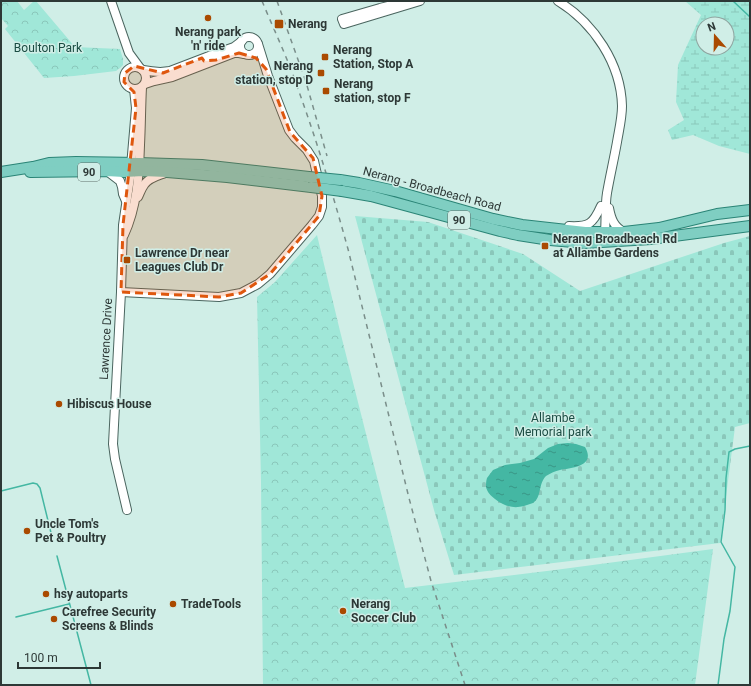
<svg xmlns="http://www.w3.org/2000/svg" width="751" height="686" font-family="Roboto,sans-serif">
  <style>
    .wetland { fill: url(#wetland-marsh); fill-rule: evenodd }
    .cemetery { fill: url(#cemetery-stones) }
    .park { fill: url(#park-crowns) }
    .water { fill: url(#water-ripples) }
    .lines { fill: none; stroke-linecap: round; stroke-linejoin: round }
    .stream { stroke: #44b7a3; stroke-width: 1.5 }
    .tertiary-casing { stroke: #4a655f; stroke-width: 10 }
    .primary-casing { stroke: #2a8476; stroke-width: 12 }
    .tertiary { stroke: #fff; stroke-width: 8 }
    .primary { stroke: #7fcec2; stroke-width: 10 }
    .rail { stroke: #7a8e8a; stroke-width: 1.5; stroke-dasharray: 5 5; stroke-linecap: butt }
    .primary-bridge-casing { stroke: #2a8476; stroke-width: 12; stroke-linecap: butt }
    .primary-bridge { stroke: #7fcec2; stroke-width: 10 }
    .marked { fill: #df570e; fill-opacity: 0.2; stroke: #df570e; stroke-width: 3; stroke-dasharray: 8 5; stroke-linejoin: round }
    .poi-dot { fill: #aa4a00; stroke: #d0eee7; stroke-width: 1.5 }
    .labels { text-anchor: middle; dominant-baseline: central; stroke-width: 3; stroke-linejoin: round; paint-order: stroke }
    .shield { fill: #d0eee7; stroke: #5e6f6b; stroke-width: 1 }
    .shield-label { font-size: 11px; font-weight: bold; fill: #2d3836 }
    .poi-label { font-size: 12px; font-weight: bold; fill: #2d3836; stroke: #d0eee7; text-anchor: start }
    .park-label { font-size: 12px; fill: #1b4c43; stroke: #d0eee7 }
    .street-label { font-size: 12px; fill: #2d3836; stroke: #d0eee7 }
  </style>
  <defs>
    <pattern id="wetland-marsh" width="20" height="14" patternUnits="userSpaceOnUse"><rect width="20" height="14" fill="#a0e7d8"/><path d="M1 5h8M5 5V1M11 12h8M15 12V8" fill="none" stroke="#8ac7ba"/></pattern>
    <pattern id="cemetery-stones" width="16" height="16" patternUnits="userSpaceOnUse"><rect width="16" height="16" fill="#a0e7d8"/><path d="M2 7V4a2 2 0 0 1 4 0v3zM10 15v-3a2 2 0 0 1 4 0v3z" fill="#8ac7ba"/></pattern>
    <pattern id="park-crowns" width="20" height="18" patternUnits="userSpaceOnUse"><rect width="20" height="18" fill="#a0e7d8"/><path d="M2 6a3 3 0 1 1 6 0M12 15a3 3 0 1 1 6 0" fill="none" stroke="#8ac7ba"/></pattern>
    <pattern id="water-ripples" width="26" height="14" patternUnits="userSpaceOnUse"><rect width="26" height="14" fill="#44b7a3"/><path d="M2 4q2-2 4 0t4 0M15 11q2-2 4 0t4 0" fill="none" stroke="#399686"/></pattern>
  </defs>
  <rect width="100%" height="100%" fill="#d0eee7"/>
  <path class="wetland" d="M685 1H750V154L719 146 693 135 672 140 668 130 684 120 676 102 678 65 701 15ZM703 24H727V48H703Z"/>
  <path class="cemetery" d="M355 216 428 222 523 254 580 291 724 243 750 236V423L735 427 720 543 454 575 434 510Z"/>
  <g class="park">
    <path d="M1 1H17L24 10 34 1H36L75 47 120 49 123 59V65L120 68 116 71 74 76 44 78 5 29 8 26 1 18Z"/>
    <path d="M317 235 340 331 405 588 555 570 713 549 695 685H263L261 482 257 297 275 282Z"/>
  </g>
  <path class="water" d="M568 443 576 444 585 447C596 466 573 468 560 470 555 471 551 473 546 476 538 484 542 497 533 503 530 504 527 505 524 506 513 509 504 506 495 499 491 496 487 492 486 487 486 484 486 481 487 478L493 470 505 465 520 463 534 459 548 448 558 444Z"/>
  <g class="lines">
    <g class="stream">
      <path d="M733 1 750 17"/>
      <path d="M1 491 33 483 37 484 40 488 52 537"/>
      <path d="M57 556 91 685"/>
      <path d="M16 617 69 604"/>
      <path d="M718 685 724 639 730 611 735 567 721 542 725 510 726 478 729 452 735 449 750 446"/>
    </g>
    <defs>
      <g id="tertiary">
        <path d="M111 1 129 53 140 68"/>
        <path d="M408 1 380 8 342 19 344 24 420 1"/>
        <path d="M558 1C594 23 621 64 622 106 622 118 619 130 617 142 614 159 610 176 607 193 605 205 606 219 605 232"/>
        <circle cx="249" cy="46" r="9"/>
        <circle cx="135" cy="78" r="11"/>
        <path d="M143 70C153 72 160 73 170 71L217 53 234 47 242 41"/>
        <path d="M145 84 154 81 172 77 234 53H239L244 54"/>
        <path d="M107 171 120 181 122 187 123 194 126 201"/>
        <path d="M138 197C140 193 141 189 144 185 148 178 157 176 165 173"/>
        <path d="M609 208C611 219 614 227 624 232"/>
        <path d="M569 226C589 227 593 224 601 206"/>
        <path d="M124 235C137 207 139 176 140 145 141 126 141 106 142 87"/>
        <path d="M121 292 219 297 241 293 258 284 270 274 312 225 319 216 322 207V196L314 161 307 150 295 138 289 130 268 76 258 44"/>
        <path d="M127 510 115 459 113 444 121 292 123 225 130 178 136 108 134 89"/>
      </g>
      <g id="primary">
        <path d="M1 172 33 167 49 163 76 162 139 163 202 165 309 177"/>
        <path d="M30 172 107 171 124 172 143 171 167 172 227 177 311 187"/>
        <path d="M340 180 359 183 395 191 493 219 522 225 585 232H624L659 228 717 214 750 210"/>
        <path d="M342 191 371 196 500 231 518 235 550 240 585 243 651 239 750 226"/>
      </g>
    </defs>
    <use href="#tertiary" class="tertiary-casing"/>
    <use href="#primary" class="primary-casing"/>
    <use href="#tertiary" class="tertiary"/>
    <use href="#primary" class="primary"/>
    <g class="rail">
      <path d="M262 1C274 30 288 59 298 89 317 141 333 195 348 249L409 498 431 581 465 685"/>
      <path d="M277 1 306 82 327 156"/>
    </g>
    <defs>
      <g id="primary-bridge">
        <path d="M309 177 340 180"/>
        <path d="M311 187 342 191"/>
      </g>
    </defs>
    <use href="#primary-bridge" class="primary-bridge-casing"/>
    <use href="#primary-bridge" class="primary-bridge"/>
  </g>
  <path class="marked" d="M239 53 256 58 266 69 290 132 313 158 322 196 319 216 270 274 241 293 219 297 121 292 123 225 136 108 134 92 124 82 125 73 134 66 163 73 202 58 204 61 216 60Z"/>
  <g class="poi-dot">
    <circle cx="208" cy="18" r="4"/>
    <rect x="274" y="19" width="10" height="10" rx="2"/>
    <rect x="321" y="53" width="8" height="8" rx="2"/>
    <rect x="317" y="69" width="8" height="8" rx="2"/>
    <rect x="322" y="87" width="8" height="8" rx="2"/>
    <rect x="541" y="242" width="8" height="8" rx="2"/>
    <rect x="123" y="256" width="8" height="8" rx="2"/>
    <circle cx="59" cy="404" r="4"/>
    <circle cx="27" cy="531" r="4"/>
    <circle cx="46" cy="594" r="4"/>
    <circle cx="173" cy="604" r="4"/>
    <circle cx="343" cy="611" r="4"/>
    <circle cx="54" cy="619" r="4"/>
  </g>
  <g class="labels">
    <g class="shield">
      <rect x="78" y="163" width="22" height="18" rx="3"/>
      <rect x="448" y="211" width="22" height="18" rx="3"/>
    </g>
    <g class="shield-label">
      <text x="89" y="172">90</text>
      <text x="459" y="220">90</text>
    </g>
    <g class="poi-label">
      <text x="288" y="24">Nerang</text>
      <text x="208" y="32" text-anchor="middle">Nerang park<tspan x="208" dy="14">'n' ride</tspan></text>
      <text x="333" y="50">Nerang<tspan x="333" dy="14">Station, Stop A</tspan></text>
      <text x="313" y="66" text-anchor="end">Nerang<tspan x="313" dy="14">station, stop D</tspan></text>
      <text x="334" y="84">Nerang<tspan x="334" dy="14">station, stop F</tspan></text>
      <text x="553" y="239">Nerang Broadbeach Rd<tspan x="553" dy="14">at Allambe Gardens</tspan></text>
      <text x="135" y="253">Lawrence Dr near<tspan x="135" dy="14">Leagues Club Dr</tspan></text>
      <text x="67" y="404">Hibiscus House</text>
      <text x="35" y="524">Uncle Tom's<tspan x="35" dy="14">Pet &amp; Poultry</tspan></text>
      <text x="54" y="594">hsy autoparts</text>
      <text x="181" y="604">TradeTools</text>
      <text x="351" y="604">Nerang<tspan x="351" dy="14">Soccer Club</tspan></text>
      <text x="62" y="612">Carefree Security<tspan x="62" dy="14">Screens &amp; Blinds</tspan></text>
    </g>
    <g class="park-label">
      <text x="48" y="48">Boulton Park</text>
      <text x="553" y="418">Allambe<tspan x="553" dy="14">Memorial park</tspan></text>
    </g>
    <g class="street-label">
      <text transform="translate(432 189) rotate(15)">Nerang - Broadbeach Road</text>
      <text transform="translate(106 339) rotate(-87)">Lawrence Drive</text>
    </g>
  </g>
  <rect width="751" height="686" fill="none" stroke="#2d3836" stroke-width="4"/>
  <g transform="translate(715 36) rotate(340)"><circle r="19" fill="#d0eee7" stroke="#8fa5a0"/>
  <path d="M0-3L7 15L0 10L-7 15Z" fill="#aa4a00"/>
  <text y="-6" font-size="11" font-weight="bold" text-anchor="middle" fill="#2d3836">N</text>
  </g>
  <path d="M18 662v6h82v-6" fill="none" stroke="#2d3836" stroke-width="2"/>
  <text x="24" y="662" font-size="12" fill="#2d3836" stroke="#d0eee7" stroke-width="3" paint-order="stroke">100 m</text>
</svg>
